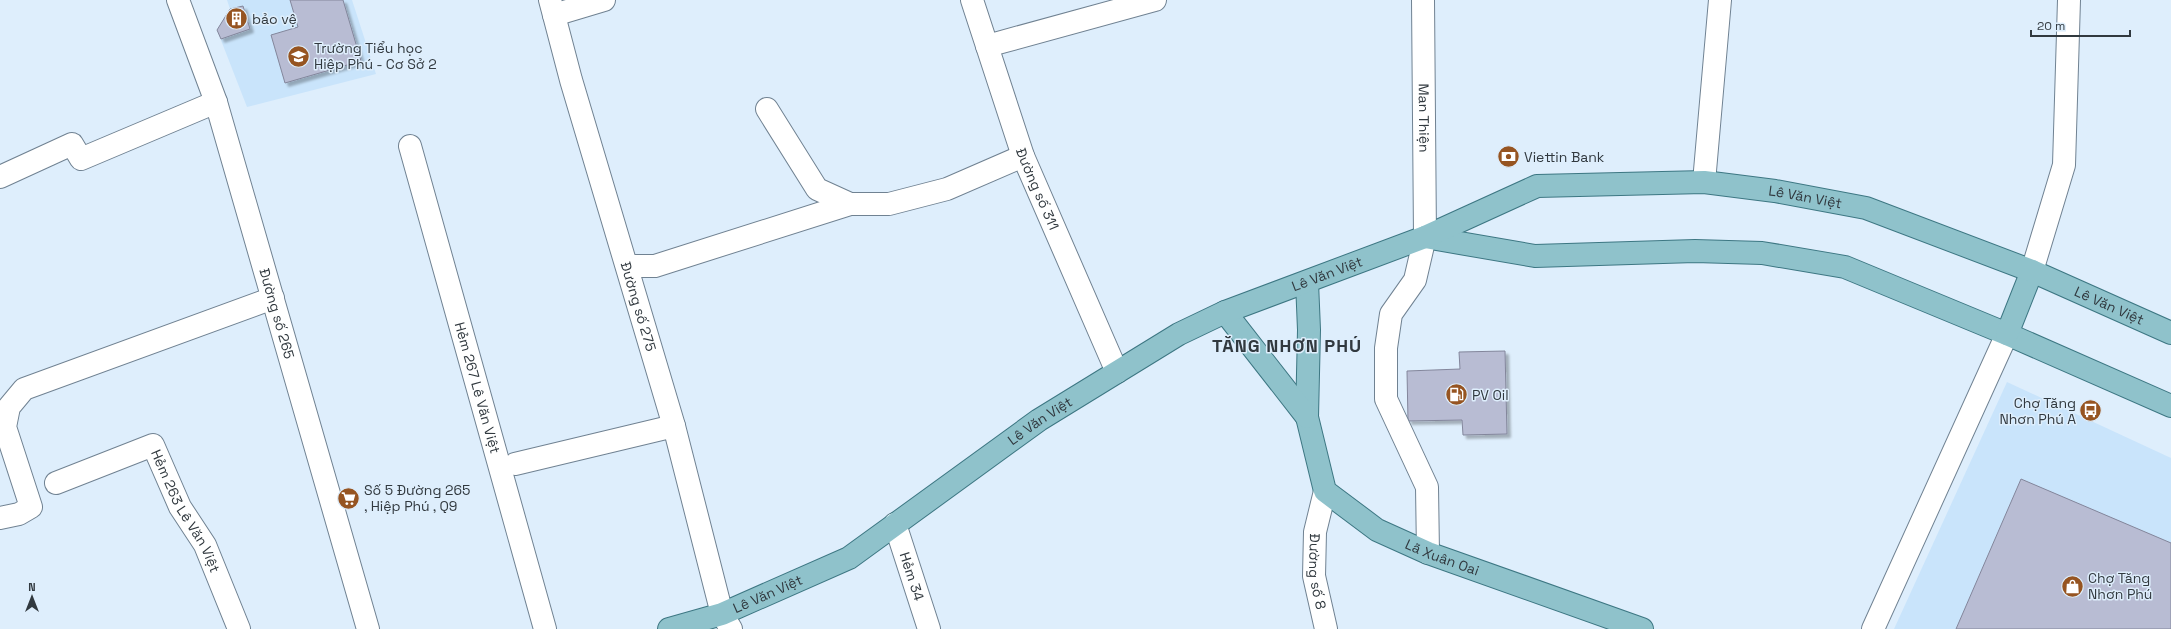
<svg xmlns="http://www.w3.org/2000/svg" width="2171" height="629" font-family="'Space Grotesk',sans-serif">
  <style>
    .built { fill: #c9e4fb }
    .building { fill: #b8bcd3; stroke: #83869b; filter: url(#shadow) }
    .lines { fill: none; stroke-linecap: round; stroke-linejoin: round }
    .minor-casing { stroke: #708292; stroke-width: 24 }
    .major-casing { stroke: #3d7783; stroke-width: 24 }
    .minor { stroke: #fff; stroke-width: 22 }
    .major { stroke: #8fc2cb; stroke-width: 22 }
    .labels { text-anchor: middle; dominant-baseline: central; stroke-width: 3; stroke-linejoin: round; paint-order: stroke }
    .poi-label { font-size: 14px; fill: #31393f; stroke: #deeefc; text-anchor: start }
    .street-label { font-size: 14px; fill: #31393f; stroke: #deeefc }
    .district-label { font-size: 18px; font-weight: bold; letter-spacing: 1px; fill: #31393f; stroke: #deeefc }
  </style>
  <defs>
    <filter id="shadow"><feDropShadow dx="3.5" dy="3.5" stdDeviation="1" flood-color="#0004"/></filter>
  </defs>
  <rect width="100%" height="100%" fill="#deeefc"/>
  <g class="built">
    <path d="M227 0H352L376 74 247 107 217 30 230 9Z"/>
    <path d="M2007 382 2171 458V629H1894Z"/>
  </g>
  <g class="building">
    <path d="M290 0H343L361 61 285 83 271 35 298 27Z"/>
    <path d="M243 6 250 29 221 39 217 30 230 9Z"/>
    <path d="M1505 351 1507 434 1463 435 1462 420 1408 421 1407 371 1460 369 1459 352Z"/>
    <path d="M2021 479 2171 543V629H1956Z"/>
  </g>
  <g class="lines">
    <defs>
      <g id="minor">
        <path id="s1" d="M178 0 216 102 368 629"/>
        <path id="s2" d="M550 0 571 80 674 426 722 614 731 629"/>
        <path id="s3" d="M972 0 1023 156 1117 372"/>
        <path id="s4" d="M1423 0 1425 237 1415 280 1391 314 1386 348V399L1427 487 1428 553"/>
        <path d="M554 15 604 0"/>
        <path d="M987 46 1155 0"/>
        <path d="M767 109 817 189 850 204H889L947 189 1023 156"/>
        <path id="s5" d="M410 146 545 629"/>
        <path d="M0 177 72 144 81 159 216 102"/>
        <path d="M1704 182 1720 0"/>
        <path d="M627 266H655L850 204"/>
        <path d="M2032 271 2064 165 2069 0"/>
        <path d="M515 464 674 426"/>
        <path id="s6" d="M56 483 153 445 180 507 205 545 239 629"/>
        <path id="s7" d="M1325 491 1315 532 1314 576 1326 629"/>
        <path d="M0 518 19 514 31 507 5 427 9 407 24 389 273 298"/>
        <path id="s8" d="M895 524 929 629"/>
        <path d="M1873 629 2007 334"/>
      </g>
      <g id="major">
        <path d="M1425 237 1535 256 1695 251 1762 253 1845 267 2007 334 2171 406"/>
        <path id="s9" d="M1307 282 1309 330 1307 417 1325 491 1377 530 1428 553 1642 629"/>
        <path d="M1225 312 1307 417"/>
        <path d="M2007 334 2032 271"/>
        <path id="s10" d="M669 629 722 614 849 558 1039 420 1179 334 1225 312 1425 237 1537 186 1704 182 1775 191 1866 208 2032 271 2171 333"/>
      </g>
    </defs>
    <use href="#minor" class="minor-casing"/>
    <use href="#major" class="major-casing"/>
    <use href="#minor" class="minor"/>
    <use href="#major" class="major"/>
  </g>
  <defs>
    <symbol id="building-disc" viewBox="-11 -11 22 22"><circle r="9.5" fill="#965421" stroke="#deeefc"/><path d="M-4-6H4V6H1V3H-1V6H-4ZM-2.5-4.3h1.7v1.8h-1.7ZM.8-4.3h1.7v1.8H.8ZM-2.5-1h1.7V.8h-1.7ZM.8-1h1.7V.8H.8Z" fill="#fff"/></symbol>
    <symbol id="school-disc" viewBox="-11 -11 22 22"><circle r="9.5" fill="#965421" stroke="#deeefc"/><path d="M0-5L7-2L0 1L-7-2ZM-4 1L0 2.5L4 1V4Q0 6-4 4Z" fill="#fff"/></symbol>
    <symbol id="bank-disc" viewBox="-11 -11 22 22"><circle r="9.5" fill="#965421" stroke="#deeefc"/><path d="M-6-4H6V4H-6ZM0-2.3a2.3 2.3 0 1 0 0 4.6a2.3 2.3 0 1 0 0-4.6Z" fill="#fff"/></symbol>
    <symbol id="fuel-disc" viewBox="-11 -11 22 22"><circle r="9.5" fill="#965421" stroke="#deeefc"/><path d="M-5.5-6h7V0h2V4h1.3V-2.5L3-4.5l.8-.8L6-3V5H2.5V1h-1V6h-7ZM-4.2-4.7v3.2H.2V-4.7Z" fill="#fff"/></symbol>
    <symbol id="bus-disc" viewBox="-11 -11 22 22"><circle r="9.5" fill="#965421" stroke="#deeefc"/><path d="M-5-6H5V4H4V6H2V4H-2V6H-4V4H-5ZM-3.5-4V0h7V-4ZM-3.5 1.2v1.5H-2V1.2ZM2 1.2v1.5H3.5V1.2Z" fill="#fff"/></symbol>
    <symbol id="supermarket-disc" viewBox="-11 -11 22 22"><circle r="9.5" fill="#965421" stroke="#deeefc"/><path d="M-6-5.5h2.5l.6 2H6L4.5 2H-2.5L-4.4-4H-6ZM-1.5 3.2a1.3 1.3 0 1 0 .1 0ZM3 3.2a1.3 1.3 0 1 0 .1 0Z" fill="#fff"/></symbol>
    <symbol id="shop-disc" viewBox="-11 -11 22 22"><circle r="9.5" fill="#965421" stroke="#deeefc"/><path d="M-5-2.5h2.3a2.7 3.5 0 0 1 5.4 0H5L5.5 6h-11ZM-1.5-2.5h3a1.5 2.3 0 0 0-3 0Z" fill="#fff"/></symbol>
  </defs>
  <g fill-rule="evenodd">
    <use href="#building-disc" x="224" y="6" width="25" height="25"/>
    <use href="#school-disc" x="286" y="44" width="25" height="25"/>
    <use href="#bank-disc" x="1496" y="144" width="25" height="25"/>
    <use href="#fuel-disc" x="1444" y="382" width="25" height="25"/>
    <use href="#bus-disc" x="2078" y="398" width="25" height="25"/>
    <use href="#supermarket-disc" x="336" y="486" width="25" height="25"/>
    <use href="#shop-disc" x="2060" y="574" width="25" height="25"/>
  </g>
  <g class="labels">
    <g class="poi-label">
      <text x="252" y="19">bảo vệ</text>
      <text x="314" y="48">Trường Tiểu học<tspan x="314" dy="16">Hiệp Phú - Cơ Sở 2</tspan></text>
      <text x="1524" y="157">Viettin Bank</text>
      <text x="1472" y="395">PV Oil</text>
      <text x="2076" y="403" text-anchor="end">Chợ Tăng<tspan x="2076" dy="16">Nhơn Phú A</tspan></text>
      <text x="364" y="490">Số 5 Đường 265<tspan x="364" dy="16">, Hiệp Phú , Q9</tspan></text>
      <text x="2088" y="578">Chợ Tăng<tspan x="2088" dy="16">Nhơn Phú</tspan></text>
    </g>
    <g class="street-label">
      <text stroke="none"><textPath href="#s4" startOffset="118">Man Thiện</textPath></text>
      <text stroke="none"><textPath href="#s3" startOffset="200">Đường số 311</textPath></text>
      <text stroke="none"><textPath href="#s10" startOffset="1250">Lê Văn Việt</textPath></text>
      <text stroke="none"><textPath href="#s10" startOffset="753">Lê Văn Việt</textPath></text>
      <text stroke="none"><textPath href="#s2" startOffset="319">Đường số 275</textPath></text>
      <text stroke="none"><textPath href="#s10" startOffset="1574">Lê Văn Việt</textPath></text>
      <text stroke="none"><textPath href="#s1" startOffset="329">Đường số 265</textPath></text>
      <text stroke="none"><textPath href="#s5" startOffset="251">Hẻm 267 Lê Văn Việt</textPath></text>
      <text stroke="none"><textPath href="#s10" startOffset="429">Lê Văn Việt</textPath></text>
      <text stroke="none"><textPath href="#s6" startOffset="178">Hẻm 263 Lê Văn Việt</textPath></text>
      <text stroke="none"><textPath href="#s9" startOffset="347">Lã Xuân Oai</textPath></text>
      <text stroke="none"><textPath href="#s7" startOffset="82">Đường số 8</textPath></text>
      <text stroke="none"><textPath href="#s8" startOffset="55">Hẻm 34</textPath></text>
      <text stroke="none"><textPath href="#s10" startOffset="105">Lê Văn Việt</textPath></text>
    </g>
    <g class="district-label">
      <text x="1287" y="345">TĂNG NHƠN PHÚ</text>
    </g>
  </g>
  <g transform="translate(32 597)" stroke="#deeefc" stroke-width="3" paint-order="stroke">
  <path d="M0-3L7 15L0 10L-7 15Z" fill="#31393f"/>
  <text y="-6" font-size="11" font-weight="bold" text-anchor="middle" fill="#31393f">N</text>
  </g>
  <path d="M2031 30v6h99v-6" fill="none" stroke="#31393f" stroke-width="2"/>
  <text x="2037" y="30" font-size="12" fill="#31393f" stroke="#deeefc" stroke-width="3" paint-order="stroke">20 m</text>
</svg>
